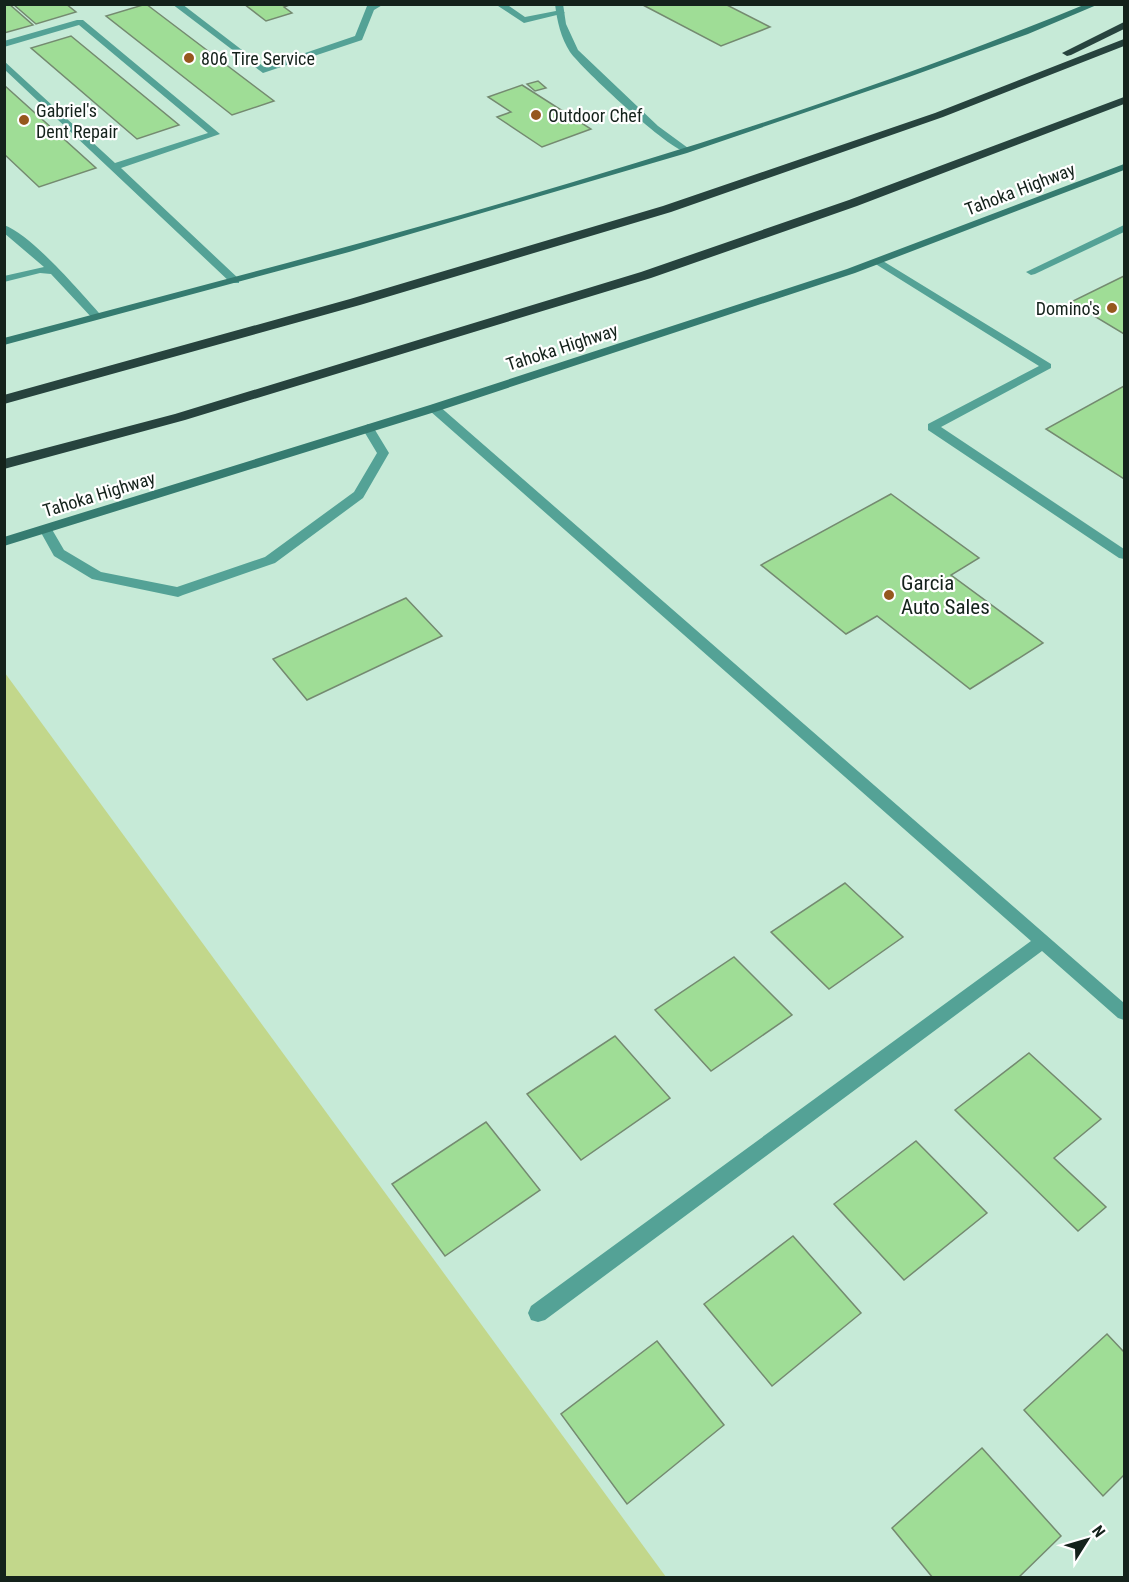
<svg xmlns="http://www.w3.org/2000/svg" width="1129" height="1582" font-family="'Roboto Condensed',sans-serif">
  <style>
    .green { fill: #c2d78b }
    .building { fill: #9fdd96; stroke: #748a70; stroke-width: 1.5 }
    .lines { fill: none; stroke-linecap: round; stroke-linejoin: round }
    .service { fill: #54a296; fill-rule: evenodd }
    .minor { fill: #54a296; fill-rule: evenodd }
    .secondary { fill: #357b70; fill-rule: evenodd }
    .motorway { fill: #27433e; fill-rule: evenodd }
    .poi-dot { fill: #96581e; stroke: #fff; stroke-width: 2 }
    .labels { text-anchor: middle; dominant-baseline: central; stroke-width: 4.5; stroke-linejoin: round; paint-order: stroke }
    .far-poi-label { font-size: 18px; fill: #14221b; stroke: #fff; text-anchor: start }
    .far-street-label { font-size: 18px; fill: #14221b; stroke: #fff }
    .poi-label { font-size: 21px; fill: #14221b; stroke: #fff; text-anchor: start }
  </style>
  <rect width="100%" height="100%" fill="#c6ead7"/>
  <path class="green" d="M4 673H5L666 1577H5Z"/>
  <g class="building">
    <path d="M4 4H9L33 25 4 33Z"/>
    <path d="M13 4H66L76 12 36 24Z"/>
    <path d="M146 4 274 101 232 115 106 16Z"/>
    <path d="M244 4H292L284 7 292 13 266 21Z"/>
    <path d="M641 4H725L770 27 721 46Z"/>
    <path d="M71 36 179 125 137 139 31 48Z"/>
    <path d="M538 81 546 88 535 91 527 84Z"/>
    <path d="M4 85 96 168 39 187 4 154Z"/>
    <path d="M522 85 591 129 542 147 497 117 511 112 488 97Z"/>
    <path d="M1124 276V334L1071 302Z"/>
    <path d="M1124 386V479L1046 429Z"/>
    <path d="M891 494 979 558 951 575 1043 643 970 689 877 616 846 634 761 565Z"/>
    <path d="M406 598 442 636 307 700 273 659Z"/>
    <path d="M845 883 903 937 829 989 771 932Z"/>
    <path d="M734 957 792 1015 711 1071 655 1010Z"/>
    <path d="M615 1036 670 1098 581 1160 527 1094Z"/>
    <path d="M1029 1053 1101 1119 1054 1158 1106 1207 1078 1231 955 1110Z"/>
    <path d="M486 1122 540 1190 445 1256 392 1184Z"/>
    <path d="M916 1141 987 1213 904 1280 834 1204Z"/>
    <path d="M793 1236 861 1313 772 1386 704 1304Z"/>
    <path d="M1107 1334 1124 1352V1475L1103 1496 1024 1410Z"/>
    <path d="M657 1341 724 1425 627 1504 561 1414Z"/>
    <path d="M982 1448 1061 1536 1018 1578H933L892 1528Z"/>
  </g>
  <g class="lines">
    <g class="service">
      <path d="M172 4H182L264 67 355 36 367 6 384 4 374 10 362 40 263 73Z"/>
      <path d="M495 4H506L525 17 561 10 565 13 524 23Z"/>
      <path d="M77 20H83L220 134 121 168 239 279V283H231L4 69V61L115 163 208 133 79 25 4 47V41Z"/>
      <path d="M4 225C33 236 79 291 101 315V319H93L51 274 40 273 4 282V276L44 267 4 233Z"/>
      <path d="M1124 225V232L1035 274 1031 275 1026 272Z"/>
      <path d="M878 258 1051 364V368L941 427 1124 549V559L1119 558 928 430V424L1039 366 874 263 873 261Z"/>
      <path d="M434 404 438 405 1124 1003V1020L1118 1018 1042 951 545 1320 538 1322 531 1320 528 1313 531 1306 1031 941 430 411 428 408Z"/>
      <path d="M368 424 372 425 389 453 363 498 275 563 183 595 178 597 92 579 54 556 39 529 40 526H50L64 550 101 572 177 587 265 557 354 492 377 453 362 428Z"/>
    </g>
    <path class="minor" d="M555 4H563L566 24 578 50 658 126 688 148V152C673 154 582 69 570 52 561 38 557 21 555 4Z"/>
    <g class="secondary">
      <path d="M1086 4H1099L1028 34 909 77 687 153 349 252 4 345V338C368 242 738 147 1086 4Z"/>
      <path d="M1124 164V170L855 273 438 411 4 546V537L430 405 847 269Z"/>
    </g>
    <g class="motorway">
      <path d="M1124 22V29L1071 55 1067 56 1062 53Z"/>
      <path d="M1124 39V46L943 117 671 212 360 305 4 404V395L350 299 663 206 935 113Z"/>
      <path d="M1124 97V104L857 206 651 278 185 420 4 469V459L175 414 641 272 849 200Z"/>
    </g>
  </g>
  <g class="poi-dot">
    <circle cx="189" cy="58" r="6"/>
    <circle cx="536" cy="115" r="6"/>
    <circle cx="24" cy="120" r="6"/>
    <circle cx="1112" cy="308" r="6"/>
    <circle cx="889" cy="595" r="6"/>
  </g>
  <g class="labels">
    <g class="far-poi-label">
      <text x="201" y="58">806 Tire Service</text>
      <text x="36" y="110">Gabriel's<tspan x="36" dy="21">Dent Repair</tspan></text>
      <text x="548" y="115">Outdoor Chef</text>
      <text x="1100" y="308" text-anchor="end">Domino's</text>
    </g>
    <g class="far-street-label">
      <text transform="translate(1020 189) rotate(-21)">Tahoka Highway</text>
      <text transform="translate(562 347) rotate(-18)">Tahoka Highway</text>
      <text transform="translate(99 494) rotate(-17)">Tahoka Highway</text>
    </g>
    <g class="poi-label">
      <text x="901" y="583">Garcia<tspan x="901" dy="24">Auto Sales</tspan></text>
    </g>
  </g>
  <rect width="1129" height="1582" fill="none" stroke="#14221b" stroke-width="12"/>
  <g transform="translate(1087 1540) rotate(53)" stroke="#ffffff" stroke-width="4.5" paint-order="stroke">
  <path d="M0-4.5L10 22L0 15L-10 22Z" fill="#14221b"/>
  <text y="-9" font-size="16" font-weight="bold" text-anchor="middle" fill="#14221b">N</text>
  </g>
</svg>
